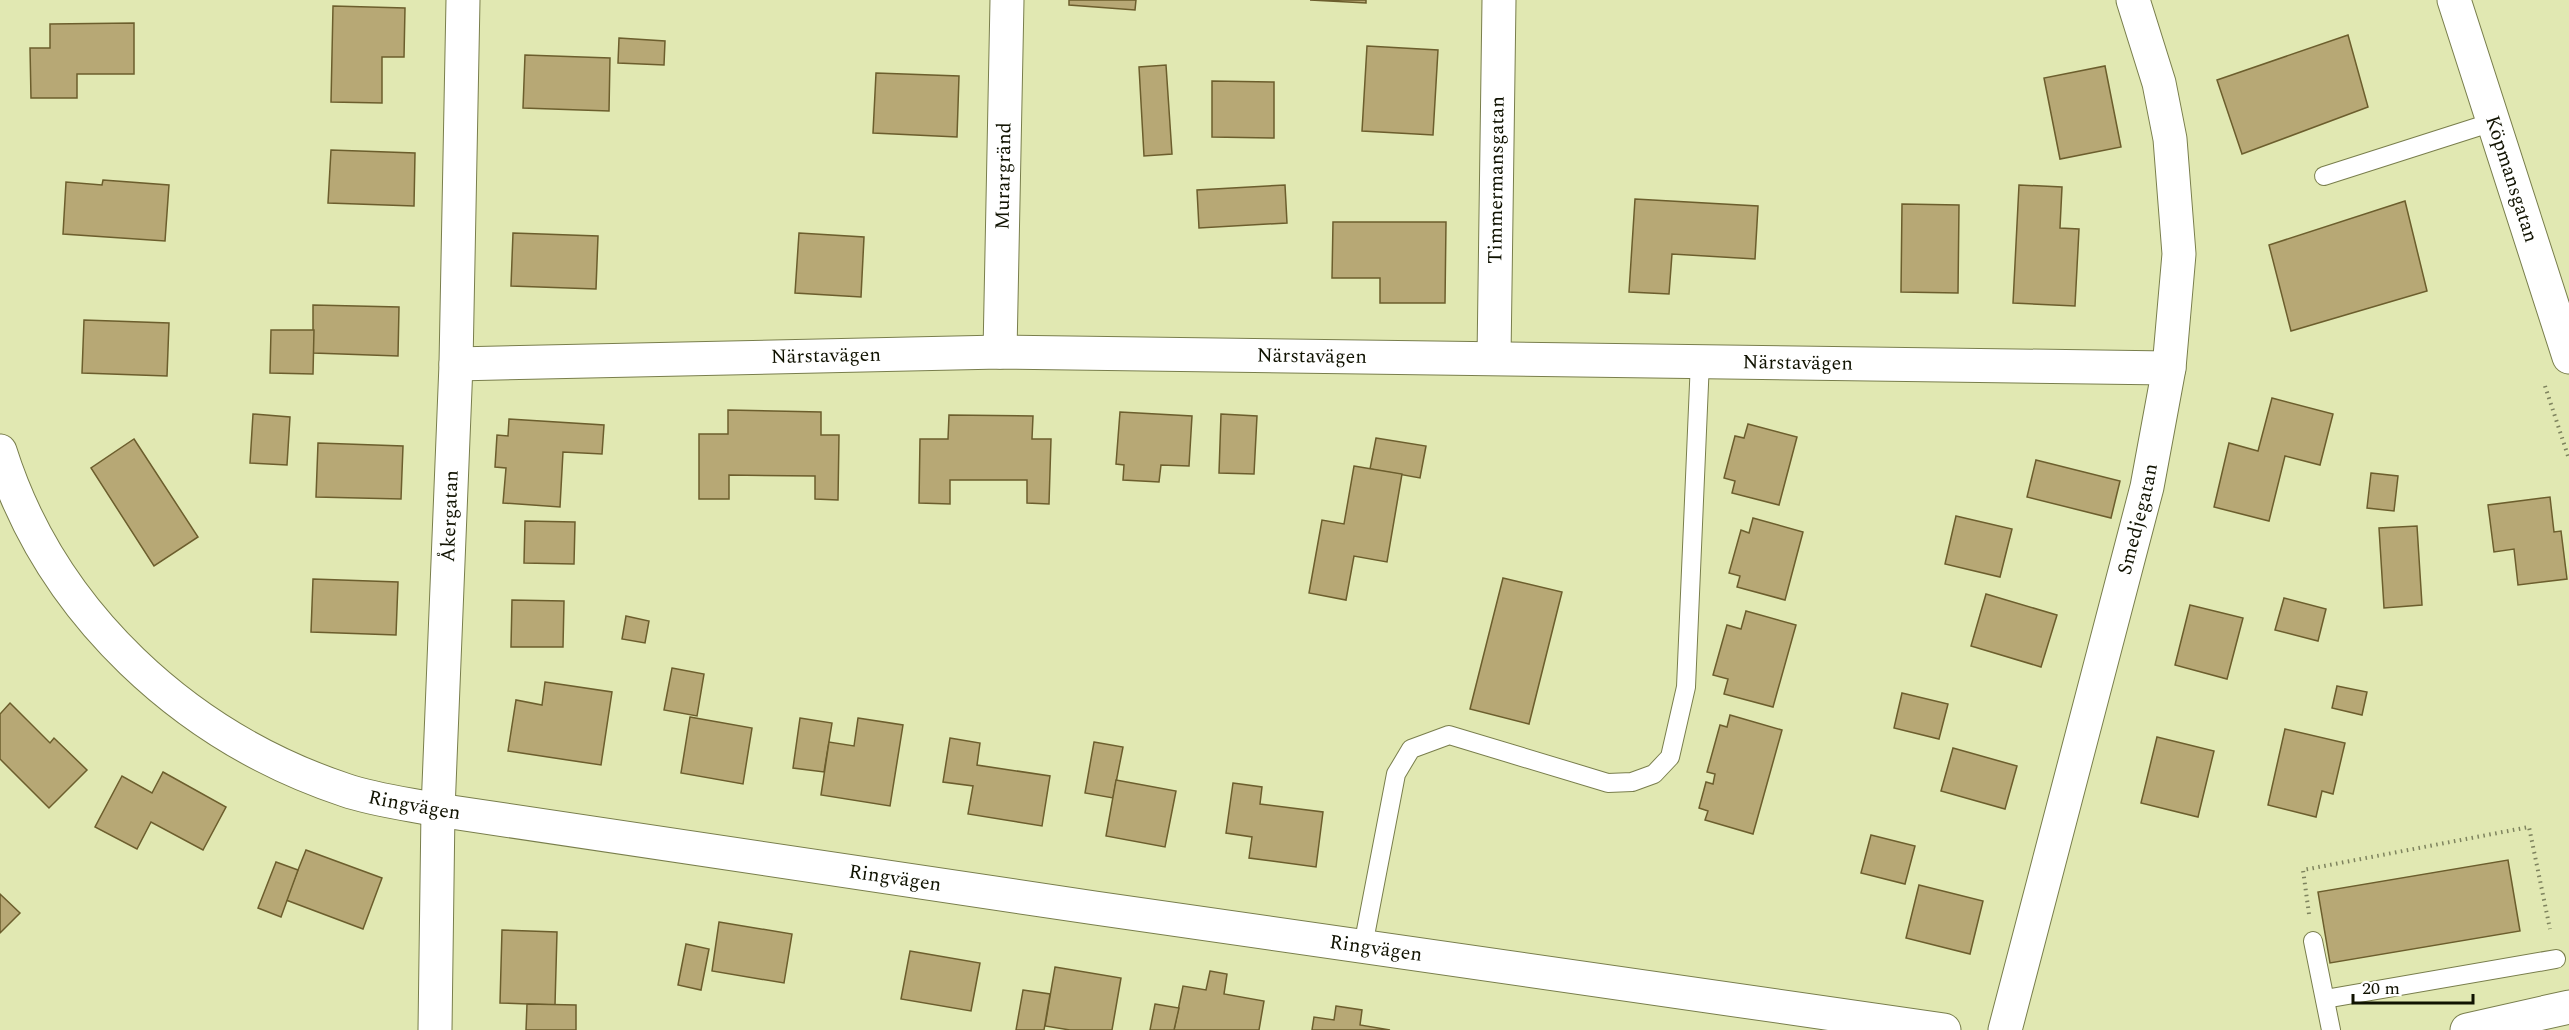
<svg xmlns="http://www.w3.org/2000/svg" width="2569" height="1030" font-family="Spectral,serif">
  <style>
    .building { fill: #b7a875; stroke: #6c5e2d; stroke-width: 1.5 }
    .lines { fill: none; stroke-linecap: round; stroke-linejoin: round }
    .service-casing { stroke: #797e4c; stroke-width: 20 }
    .minor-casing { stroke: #797e4c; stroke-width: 35 }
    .tertiary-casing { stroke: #797e4c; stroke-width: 35 }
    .path { stroke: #7e835e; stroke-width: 4; stroke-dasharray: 1.5 4.5; stroke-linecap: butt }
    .service { stroke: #fff; stroke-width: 18 }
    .minor { stroke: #fff; stroke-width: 33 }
    .tertiary { stroke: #fff; stroke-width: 33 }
    .labels { text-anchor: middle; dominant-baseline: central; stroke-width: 5; stroke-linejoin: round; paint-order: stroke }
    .street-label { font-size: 20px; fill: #101201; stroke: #fff }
  </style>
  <rect width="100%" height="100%" fill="#e1e8b2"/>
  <g class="building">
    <path d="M1069 0H1136L1135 10 1069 5Z"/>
    <path d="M1310 0H1366V3Z"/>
    <path d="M333 6 405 8 404 57H382V103L331 102Z"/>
    <path d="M134 23V74H77V98H31L30 48H50V24Z"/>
    <path d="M2348 35 2368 107 2242 154 2217 80Z"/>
    <path d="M619 38 665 41 664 65 618 63Z"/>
    <path d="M1367 46 1438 50 1433 135 1362 131Z"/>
    <path d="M525 55 610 58 609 111 523 108Z"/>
    <path d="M1166 65 1172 154 1144 156 1139 67Z"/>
    <path d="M2105 66 2121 147 2060 159 2044 78Z"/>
    <path d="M876 73 959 76 957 137 873 133Z"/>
    <path d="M1212 81 1274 82V138L1212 137Z"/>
    <path d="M331 150 415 153 414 206 328 203Z"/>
    <path d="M103 180 169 185 165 241 63 234 66 182 102 185Z"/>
    <path d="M1285 185 1287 223 1199 228 1197 190Z"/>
    <path d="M2019 185 2062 187 2060 228 2079 229 2075 306 2013 303Z"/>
    <path d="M1635 199 1758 206 1755 259 1672 254 1669 294 1629 292Z"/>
    <path d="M2405 201 2427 291 2291 331 2269 245Z"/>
    <path d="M1902 204 1959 205 1958 293 1901 292Z"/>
    <path d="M1333 222H1446L1445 303H1380V278H1332Z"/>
    <path d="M513 233 598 236 596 289 511 286Z"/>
    <path d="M799 233 864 237 861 297 795 293Z"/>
    <path d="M313 305 399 307 398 356 313 353Z"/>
    <path d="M84 320 169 323 167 376 82 373Z"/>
    <path d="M271 330H314L313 374 270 373Z"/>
    <path d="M2272 398 2333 414 2320 465 2285 456 2269 521 2214 507 2229 443 2258 451Z"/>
    <path d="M728 410 821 412V435H839L838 500 815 499V476L729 475V499H699V434H728Z"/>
    <path d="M1120 412 1192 416 1189 466 1161 465 1159 482 1123 480 1124 465 1116 464Z"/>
    <path d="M253 414 290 417 287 465 250 463Z"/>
    <path d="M1221 414 1257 416 1254 474 1219 473Z"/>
    <path d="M949 415 1033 416 1032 439H1051L1049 504 1027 503V480H950V504L919 503 920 439H948Z"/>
    <path d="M509 419 604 425 602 454 563 452 560 507 503 503 506 468 495 467 497 435 508 436Z"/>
    <path d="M1748 424 1797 437 1779 505 1732 493 1735 481 1724 478 1735 436 1744 438Z"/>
    <path d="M1376 438 1426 446 1420 478 1370 469Z"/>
    <path d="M134 439 198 537 154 566 91 468Z"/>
    <path d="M318 443 403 446 401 499 316 497Z"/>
    <path d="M2036 460 2120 481 2111 518 2027 497Z"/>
    <path d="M1354 466 1402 474 1387 562 1354 556 1346 600 1309 593 1322 520 1344 524Z"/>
    <path d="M2371 473 2398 476 2394 511 2367 508Z"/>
    <path d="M2550 497 2554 532 2561 531 2567 579 2518 585 2514 549 2494 552 2488 505Z"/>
    <path d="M1956 516 2012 529 2000 577 1945 564Z"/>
    <path d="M1753 518 1803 532 1785 600 1737 587 1740 576 1729 573 1741 530 1749 533Z"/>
    <path d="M525 521 575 522 574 564 524 563Z"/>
    <path d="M2417 526 2422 605 2384 608 2379 528Z"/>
    <path d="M1503 578 1562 592 1529 724 1470 709Z"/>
    <path d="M313 579 398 582 396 635 311 632Z"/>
    <path d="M1986 594 2057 615 2041 667 1971 646Z"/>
    <path d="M2284 598 2326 609 2318 641 2275 630Z"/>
    <path d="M512 600 564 601 563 647H511Z"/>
    <path d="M2190 605 2243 618 2227 679 2175 665Z"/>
    <path d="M1746 611 1796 625 1773 707 1724 694 1728 679 1713 675 1727 625 1741 629Z"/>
    <path d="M626 616 649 621 645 643 622 639Z"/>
    <path d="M672 668 704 674 697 716 664 710Z"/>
    <path d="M545 682 612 692 601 765 508 751 516 700 542 705Z"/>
    <path d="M2337 686 2367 692 2362 715 2332 708Z"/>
    <path d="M1902 693 1948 704 1939 739 1894 728Z"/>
    <path d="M10 703 50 743 54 738 87 770 49 808 0 759V714Z"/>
    <path d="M1730 715 1782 730 1753 834 1705 820 1708 811 1699 808 1706 782 1713 784 1715 774 1707 772 1720 725 1727 727Z"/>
    <path d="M690 717 752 728 743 784 681 773Z"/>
    <path d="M800 718 832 723 824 772 793 768Z"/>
    <path d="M858 718 903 725 890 806 821 795 829 742 854 746Z"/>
    <path d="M2285 729 2345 743 2333 794 2322 791 2316 817 2268 805Z"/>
    <path d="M2157 737 2214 751 2198 817 2141 803Z"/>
    <path d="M950 738 980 743 977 765 1050 776 1042 826 968 814 973 786 943 782Z"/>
    <path d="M1094 742 1123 747 1113 798 1085 793Z"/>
    <path d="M1953 748 2017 766 2005 809 1941 791Z"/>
    <path d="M163 772 226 807 203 850 151 822 137 849 95 827 122 776 152 793Z"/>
    <path d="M1116 780 1176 791 1165 847 1106 836Z"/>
    <path d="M1233 783 1262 787 1260 804 1323 812 1316 867 1249 858 1252 837 1226 833Z"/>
    <path d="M1871 835 1915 846 1905 884 1861 873Z"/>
    <path d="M306 850 382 878 363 929 286 900Z"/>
    <path d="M2508 860 2520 931 2330 963 2318 892Z"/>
    <path d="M276 862 298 870 281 917 258 908Z"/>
    <path d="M1919 885 1983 901 1970 954 1906 938Z"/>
    <path d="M0 894 20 913 0 933Z"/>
    <path d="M719 922 792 934 784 983 712 971Z"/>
    <path d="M502 930 557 932 555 1005 500 1003Z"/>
    <path d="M686 944 709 949 701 990 678 985Z"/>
    <path d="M910 951 980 963 971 1011 901 999Z"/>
    <path d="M1055 967 1121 978 1112 1030H1070L1045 1026Z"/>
    <path d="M1210 971 1227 974 1224 994 1264 1001 1259 1030H1174L1183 986 1206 990Z"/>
    <path d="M1023 990 1050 994 1044 1030H1016Z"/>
    <path d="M527 1004 576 1005V1030H526Z"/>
    <path d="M1155 1004 1179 1008 1174 1030H1150Z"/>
    <path d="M1336 1006 1362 1010 1360 1025 1390 1030H1312L1314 1017 1334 1020Z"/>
  </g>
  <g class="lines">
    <defs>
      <g id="service">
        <path d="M2324 176 2493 122"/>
        <path d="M2313 941 2331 1030"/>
        <path d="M1363 946 1396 774 1411 749 1449 735 1608 783 1632 782 1654 774 1670 757 1686 687 1700 361"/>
        <path d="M2325 999 2556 959"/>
      </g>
      <g id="minor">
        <path id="s1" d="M1000 352 1007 0"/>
        <path id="s2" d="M1494 358 1499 0"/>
        <path id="s3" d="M456 364 1000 352 2169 368"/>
        <path id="s4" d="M0 451C51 613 186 737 345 790 374 800 408 804 438 810L1095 908 1944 1030"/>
        <path id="s5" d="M435 1030 438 810 456 364 463 0"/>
        <path id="s6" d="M2005 1030 2147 487 2169 368 2179 254 2170 139 2159 83 2133 0"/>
        <path d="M2467 1030 2569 1007"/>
      </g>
      <g id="tertiary">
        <path id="s7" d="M2454 0 2569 357"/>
      </g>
    </defs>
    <use href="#service" class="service-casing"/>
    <use href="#minor" class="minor-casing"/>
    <use href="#tertiary" class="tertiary-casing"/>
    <g class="path">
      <path d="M2545 386 2569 459"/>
      <path d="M2309 914 2303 870 2529 827 2550 929"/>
    </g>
    <use href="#service" class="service"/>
    <use href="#minor" class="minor"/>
    <use href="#tertiary" class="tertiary"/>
  </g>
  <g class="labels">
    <g class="street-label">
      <text stroke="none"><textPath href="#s1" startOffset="176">Murargränd</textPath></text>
      <text stroke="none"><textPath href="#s2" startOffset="178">Timmermansgatan</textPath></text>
      <text stroke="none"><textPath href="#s7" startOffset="188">Köpmansgatan</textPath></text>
      <text stroke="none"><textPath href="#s3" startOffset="370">Närstavägen</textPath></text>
      <text stroke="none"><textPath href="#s3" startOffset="856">Närstavägen</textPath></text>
      <text stroke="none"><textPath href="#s3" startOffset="1342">Närstavägen</textPath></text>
      <text stroke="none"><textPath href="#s5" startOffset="514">Åkergatan</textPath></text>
      <text stroke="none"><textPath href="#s6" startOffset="528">Smedjegatan</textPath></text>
      <text stroke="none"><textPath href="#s4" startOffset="573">Ringvägen</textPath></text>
      <text stroke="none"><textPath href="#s4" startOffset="1059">Ringvägen</textPath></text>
      <text stroke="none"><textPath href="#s4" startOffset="1545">Ringvägen</textPath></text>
    </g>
  </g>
  <path d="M2353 994v9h120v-9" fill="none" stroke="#101201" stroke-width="3"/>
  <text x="2362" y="994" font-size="18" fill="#101201" stroke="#ffffff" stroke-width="4.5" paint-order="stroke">20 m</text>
</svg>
